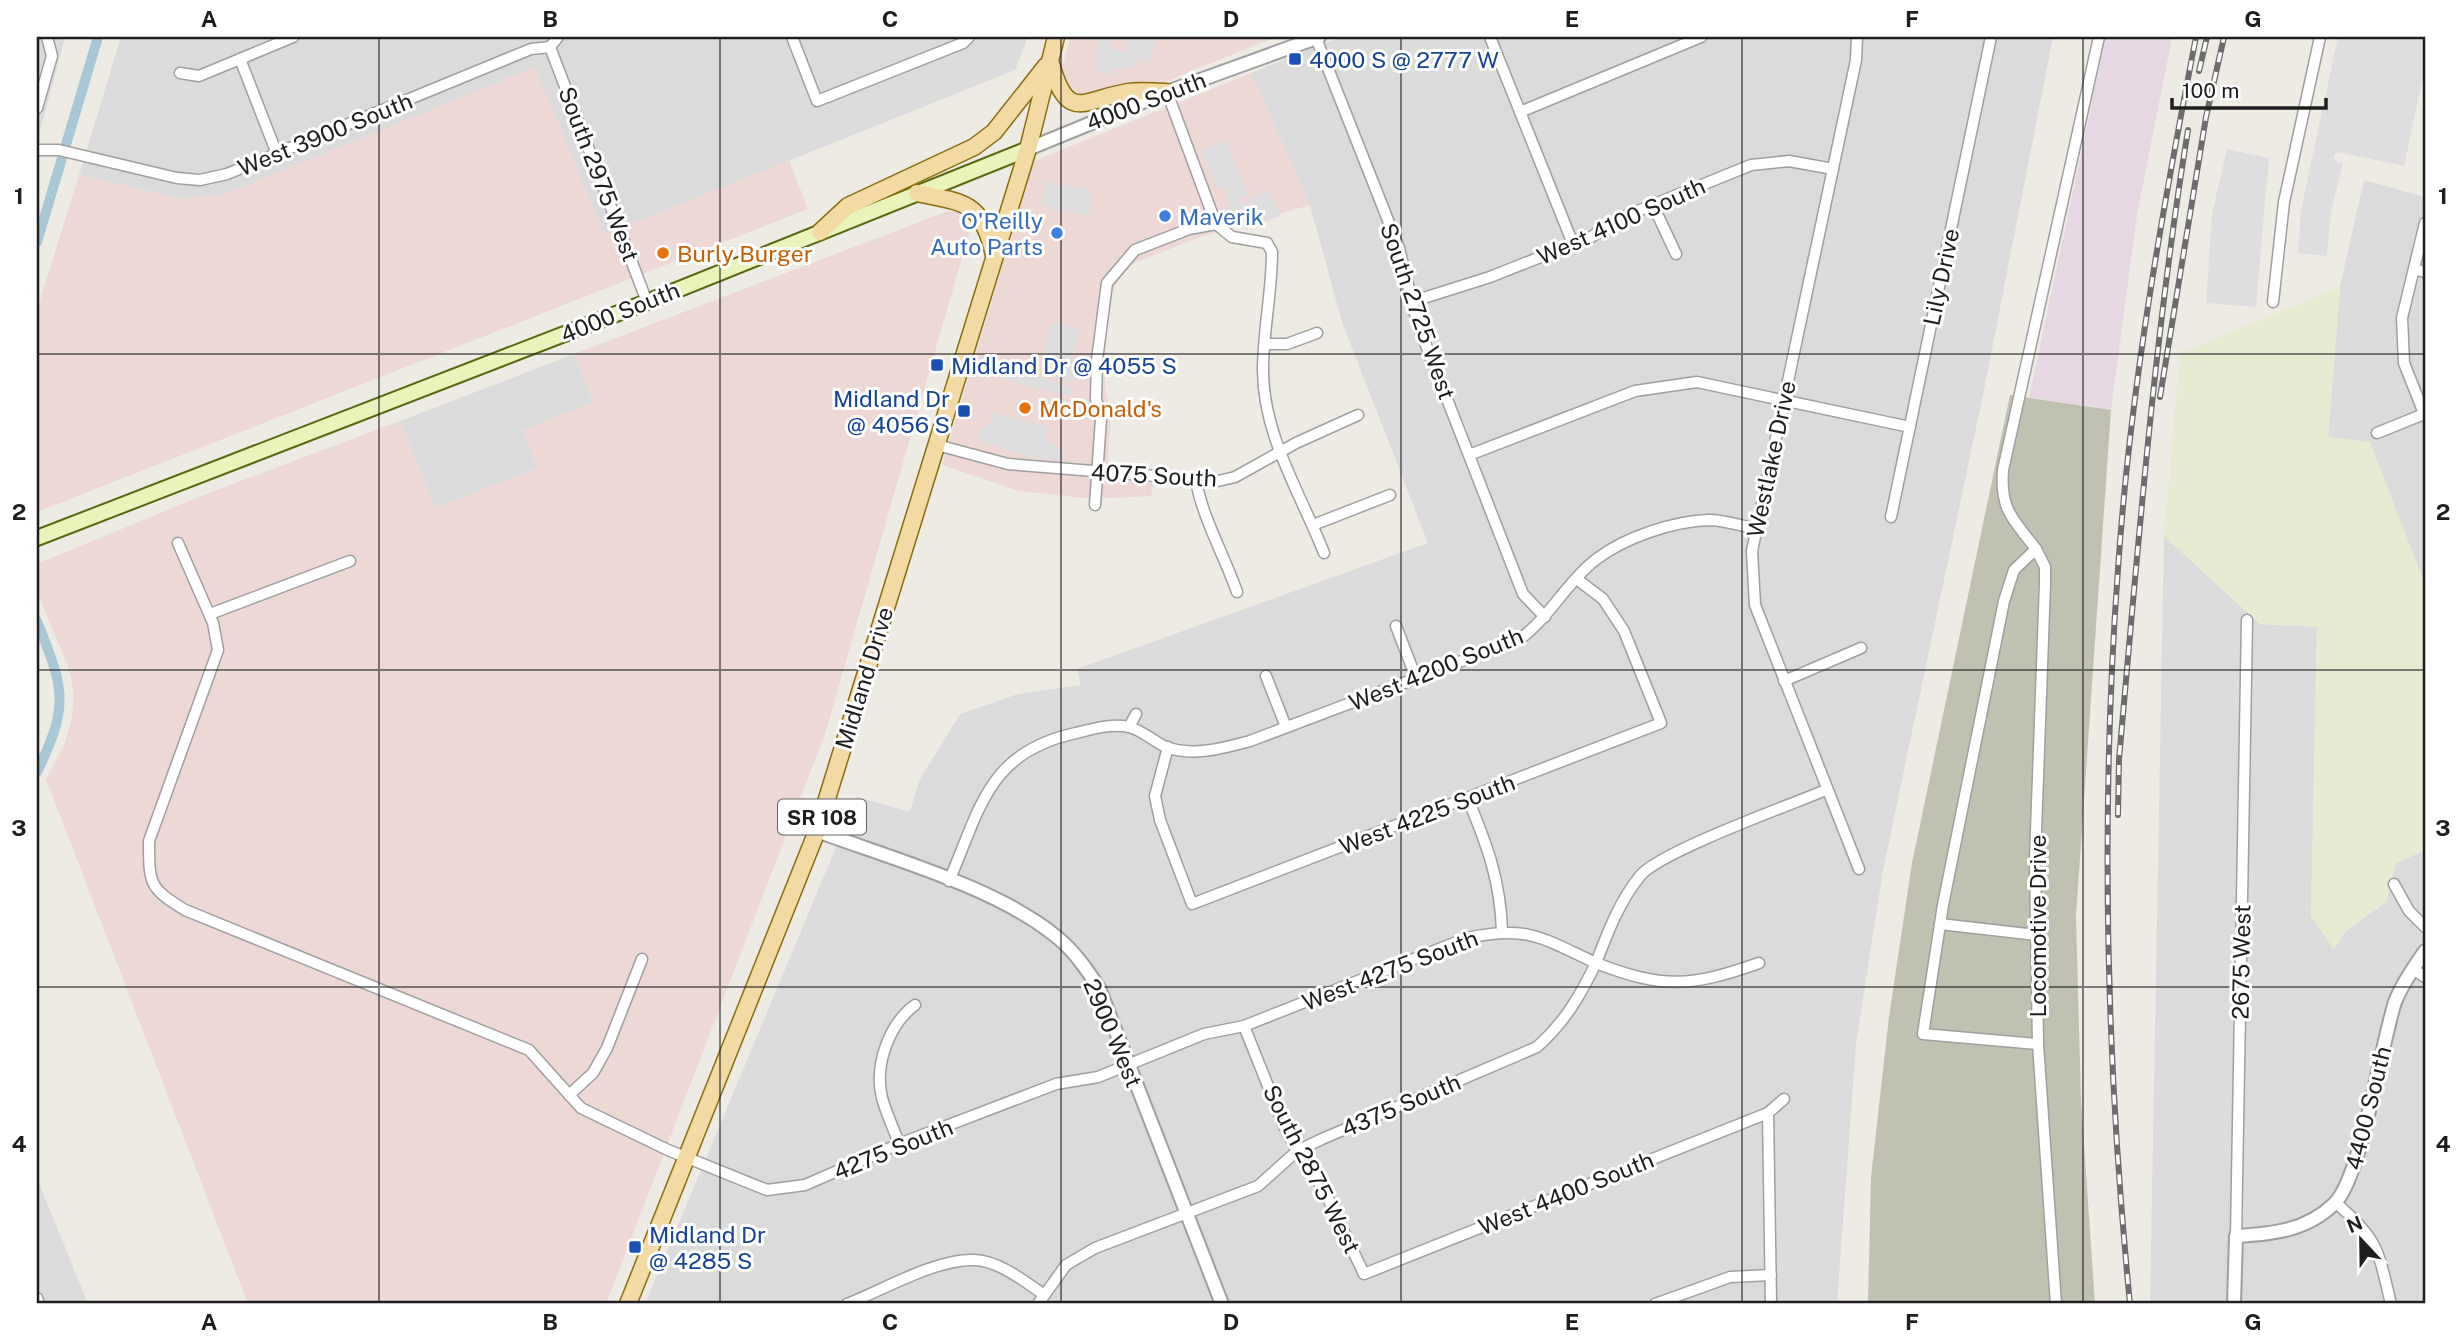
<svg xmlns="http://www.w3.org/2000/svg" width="2462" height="1341" font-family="'Public Sans',sans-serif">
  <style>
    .residential { fill: #dbdbdb }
    .commercial { fill: #edd8d5 }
    .industrial { fill: #e6d7e2 }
    .construction { fill: #c0c1b1 }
    .farmland { fill: #e6ebd1 }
    .parking { fill: #dedede }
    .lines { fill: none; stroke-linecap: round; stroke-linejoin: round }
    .canal { stroke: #a9c8d7; stroke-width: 10 }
    .minor-casing { stroke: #9f9f9f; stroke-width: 13 }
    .tertiary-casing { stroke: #9f9f9f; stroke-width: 16 }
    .secondary-casing { stroke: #576a0f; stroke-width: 18 }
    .primary-casing { stroke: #8a6d0d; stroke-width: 19 }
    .minor { stroke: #fff; stroke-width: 10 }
    .tertiary { stroke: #fff; stroke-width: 12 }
    .secondary { stroke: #ebf3bd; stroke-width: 14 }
    .primary { stroke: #f3d9a4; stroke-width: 16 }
    .rail-casing { stroke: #6c6c6c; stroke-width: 6 }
    .rail { stroke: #fff; stroke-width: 3.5; stroke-dasharray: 10; stroke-linecap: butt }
    .grid { fill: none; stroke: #1e1e1e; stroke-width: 2; stroke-opacity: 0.55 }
    .transit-dot { fill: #1a4fb4; stroke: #fff; stroke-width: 2.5 }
    .shop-dot { fill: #3f7fe0; stroke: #fff; stroke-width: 2.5 }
    .food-dot { fill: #e8710a; stroke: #fff; stroke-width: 2.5 }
    .labels { text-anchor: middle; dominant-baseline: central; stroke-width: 6; stroke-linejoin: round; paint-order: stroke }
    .shield { fill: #fff; stroke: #626262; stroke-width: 2 }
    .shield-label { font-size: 21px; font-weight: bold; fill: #1e1e1e }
    .transit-label { font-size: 23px; fill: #164399; stroke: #fff; text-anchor: start }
    .street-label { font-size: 23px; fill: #1e1e1e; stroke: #fff }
    .shop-label { font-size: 23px; fill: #366cbe; stroke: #fff; text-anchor: start }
    .food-label { font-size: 23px; fill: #c56008; stroke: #fff; text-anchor: start }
    .neatline { fill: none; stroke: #1e1e1e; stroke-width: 2.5 }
    .grid-label { font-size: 23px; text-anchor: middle; font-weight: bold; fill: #1e1e1e }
  </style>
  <rect width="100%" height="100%" fill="#eeebe4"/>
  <g class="residential">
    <path d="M37 37H65L37 143Z"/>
    <path d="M121 37H1028L1015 70 604 235 535 68 225 194 183 199 79 175Z"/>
    <path d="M1341 37H2053L1984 390 1883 870 1856 1044 1837 1304H645L857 797 910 812 919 781 960 714 1018 694 1081 685 1077 669 1428 543 1342 322 1310 205 1251 73Z"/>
    <path d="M2364 180 2425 197V585L2370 443 2328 438 2340 287Z"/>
    <path d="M574 354 593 402 523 430 538 468 435 508 400 421Z"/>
    <path d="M2164 536 2260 624 2317 627 2311 916 2333 948 2346 931 2386 902 2396 863 2425 850V945L2414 966 2425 974V1304H2150Z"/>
    <path d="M37 1178 88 1304H37Z"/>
  </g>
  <g class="commercial">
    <path d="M1071 37H1276L1085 114 1054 94Z"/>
    <path d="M535 67 604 235 789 160 808 209 37 512V310L79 175 183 199 225 194Z"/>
    <path d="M1251 73 1310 205 1197 238 1132 264 1115 285 1108 313 1105 354V388L1111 414 1108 461 1114 467 1156 470 1151 496 1093 499 1019 491 942 465 1034 161Z"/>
    <path d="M948 211 958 212 970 230 825 734 606 1304H248L46 779 65 743 72 717 74 693 68 666 37 592V564L201 496 400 421 435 508 538 468 523 430 593 402 574 354Z"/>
  </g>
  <path class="industrial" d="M2106 37H2172L2137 215 2111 410 2029 397Z"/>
  <path class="construction" d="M2010 395 2111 410 2076 916 2081 1100 2095 1304H1868L1871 1177 1889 1017 1912 863Z"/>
  <path class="farmland" d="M2340 287 2328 437 2370 442 2425 585V850L2396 863 2386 902 2346 931 2334 949 2311 916 2317 627 2260 624 2164 536 2180 353Z"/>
  <g class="parking">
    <path d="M1113 37 1110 48 1124 52 1129 37H1157L1148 63 1140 60 1126 70 1115 67 1111 75 1096 70 1099 62 1094 60 1100 41 1091 38Z"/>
    <path d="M2338 37H2425V67L2404 166 2337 152 2334 156 2335 161 2343 163 2331 212 2327 256 2298 253 2301 210Z"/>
    <path d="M1226 141 1248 196 1240 200 1244 204 1252 205 1250 198 1269 191 1280 216 1245 229 1241 222 1230 225 1224 210 1231 206 1224 187 1217 189 1201 151Z"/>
    <path d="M2227 149 2269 158 2256 307 2206 303 2212 214Z"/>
    <path d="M1047 182 1088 189 1092 198 1088 216 1041 205Z"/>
    <path d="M1052 322 1079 330 1070 361 1079 364 1073 383 1046 375 1049 364 1041 362Z"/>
    <path d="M1001 366 1072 387V397L999 378 997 367Z"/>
    <path d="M992 412 1047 427 1045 438 1063 453 1062 461 1035 458 978 441 979 431 991 421Z"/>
  </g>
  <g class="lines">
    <g class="canal">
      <path d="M37 242 98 37"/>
      <path d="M37 621C64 689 70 704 37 772"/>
    </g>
    <defs>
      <g id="minor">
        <path d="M792 37 817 101 963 43 969 37"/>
        <path d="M1490 37 1573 244"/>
        <path d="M1857 37 1856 60 1752 551 1755 605 1859 869"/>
        <path d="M1316 38 1399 248 1417 322 1523 594 1545 617"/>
        <path d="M550 47 647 302"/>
        <path d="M550 47 558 37"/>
        <path d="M240 59 277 154"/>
        <path d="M180 73 199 76 293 37"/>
        <path d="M1167 92 1216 224"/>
        <path d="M37 108 52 56 47 37"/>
        <path d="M1520 112 1701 37"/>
        <path d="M37 150H59L177 178 200 180 227 174 531 49 550 47"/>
        <path d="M1653 205 1676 254"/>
        <path d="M2425 223 2402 318 2404 363 2425 416"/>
        <path d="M1216 224 1232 237 1267 243 1272 252C1272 292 1263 331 1263 370 1263 436 1301 494 1324 553"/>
        <path d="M2414 269 2425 272"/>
        <path d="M1411 302 1490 277 1591 237 1623 217 1751 165 1789 161 1833 169"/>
        <path d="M2273 302 2284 202 2320 37"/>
        <path d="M1266 344H1287L1317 333"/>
        <path d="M2377 433 2424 414"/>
        <path d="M937 445 1008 464 1218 481 1235 477 1296 443 1358 415"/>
        <path d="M1469 455 1635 391 1697 382 1910 427"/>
        <path d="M1196 481C1203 519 1224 555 1237 592"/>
        <path d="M1095 505 1101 418 1096 399 1097 360 1107 283 1135 250 1189 229 1216 224"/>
        <path d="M1891 517 1991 37"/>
        <path d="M1313 525 1390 495"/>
        <path d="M178 543 213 623 218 650 149 841C149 884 149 888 185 910L529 1050 581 1108 668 1150 767 1190 805 1185 899 1144 1056 1084 1098 1077 1204 1034 1244 1026 1467 938C1528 925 1542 938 1596 963 1608 932 1619 902 1640 876 1659 852 1790 805 1826 790"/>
        <path d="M2036 549 2045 567V583L2035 859 2038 1044 2056 1304"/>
        <path d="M210 614 350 561"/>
        <path d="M1396 626 1416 678"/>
        <path d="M1266 676 1286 727"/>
        <path d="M1784 681 1861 648"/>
        <path d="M1129 727 1136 714"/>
        <path d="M1168 747 1155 796 1160 820 1192 904 1661 723 1624 631 1603 599 1578 580"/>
        <path d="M1468 799C1487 845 1500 879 1502 930"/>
        <path d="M949 881C981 807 988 752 1076 733 1092 729 1112 723 1129 727 1142 730 1154 742 1166 747 1192 757 1224 748 1250 741L1520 639C1550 617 1568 580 1598 558 1626 537 1674 521 1709 520 1724 520 1742 526 1757 529"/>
        <path d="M2394 884 2409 911 2425 927"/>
        <path d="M1940 924 2037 935"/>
        <path d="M2413 969 2425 977"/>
        <path d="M1244 1026 1284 1126 1297 1151 1324 1190 1364 1274 1768 1113 1784 1099"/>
        <path d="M2038 1044 1923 1034 1943 905 2004 601 2014 570 2036 549C2013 519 2000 510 2003 470L2099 37"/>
        <path d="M569 1095 593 1073 607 1048 642 959"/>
        <path d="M1768 1113 1771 1304"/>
        <path d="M899 1144C894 1129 886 1113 882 1098 874 1065 889 1024 915 1005"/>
        <path d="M2336 1203C2379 1240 2378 1250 2391 1304"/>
        <path d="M2236 1236 2247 620"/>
        <path d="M37 1298 39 1304"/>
        <path d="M847 1304C883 1290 937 1258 975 1260 999 1261 1024 1281 1043 1294"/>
        <path d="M1038 1304 1066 1265 1095 1248 1258 1186 1297 1151 1322 1139 1537 1047C1565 1022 1580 996 1596 963 1663 989 1691 987 1759 963"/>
        <path d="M1655 1304 1730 1277 1771 1275"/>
      </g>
      <g id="tertiary">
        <path d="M1028 149 1167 92 1319 37"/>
        <path d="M817 831C890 858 999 888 1058 938 1075 952 1087 970 1099 988L1222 1304"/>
        <path d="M2234 1304 2236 1236C2272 1234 2306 1231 2334 1204 2361 1179 2381 1045 2395 1002 2402 984 2414 967 2425 951"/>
      </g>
      <path id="secondary" d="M37 538 647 302 1028 149"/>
      <g id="primary">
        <path d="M1051 64C1068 123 1082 100 1128 92 1141 90 1154 92 1167 92"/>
        <path d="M917 193C966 203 982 202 994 255"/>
        <path d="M820 232 848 206 974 147 994 132 1046 66"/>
        <path d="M628 1304 817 831 1028 149 1056 37"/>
      </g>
    </defs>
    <use href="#minor" class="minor-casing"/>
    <use href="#tertiary" class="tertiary-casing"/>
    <use href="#secondary" class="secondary-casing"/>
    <use href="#primary" class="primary-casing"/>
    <use href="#minor" class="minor"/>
    <use href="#tertiary" class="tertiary"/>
    <use href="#secondary" class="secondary"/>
    <use href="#primary" class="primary"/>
    <defs>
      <g id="rail">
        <path d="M2199 71 2207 37"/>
        <path d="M2160 397 2206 117 2224 37"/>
        <path d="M2118 815 2119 759C2138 548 2154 338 2188 130"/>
        <path d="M2130 1304C2106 1060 2100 814 2118 569 2130 390 2162 212 2196 37"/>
      </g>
    </defs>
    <use href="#rail" class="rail-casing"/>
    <use href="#rail" class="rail"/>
  </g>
  <path class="grid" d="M379 37V1304M720 37V1304M1061 37V1304M1401 37V1304M1742 37V1304M2083 37V1304M37 354H2425M37 670H2425M37 987H2425"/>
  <g class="transit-dot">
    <rect x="1288" y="52" width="14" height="14" rx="3.5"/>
    <rect x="930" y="358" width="14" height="14" rx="3.5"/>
    <rect x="957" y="404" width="14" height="14" rx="3.5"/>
    <rect x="628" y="1240" width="14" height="14" rx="3.5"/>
  </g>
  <g class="shop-dot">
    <circle cx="1165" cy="216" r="7"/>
    <circle cx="1057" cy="233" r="7"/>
  </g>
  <g class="food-dot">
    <circle cx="663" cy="253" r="7"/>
    <circle cx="1025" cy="408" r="7"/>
  </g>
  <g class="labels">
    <rect class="shield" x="778" y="799.5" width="88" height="35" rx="5"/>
    <g class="shield-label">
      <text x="822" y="817">SR 108</text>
    </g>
    <g class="transit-label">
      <text x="1309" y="59">4000 S @ 2777 W</text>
      <text x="951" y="365">Midland Dr @ 4055 S</text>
      <text x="950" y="398" text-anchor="end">Midland Dr<tspan x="950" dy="26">@ 4056 S</tspan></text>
      <text x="649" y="1234">Midland Dr<tspan x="649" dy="26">@ 4285 S</tspan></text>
    </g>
    <g class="street-label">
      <text transform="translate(1146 101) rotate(-21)">4000 South</text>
      <text transform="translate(325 134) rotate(-22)">West 3900 South</text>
      <text transform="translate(599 174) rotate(69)">South 2975 West</text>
      <text transform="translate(1621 221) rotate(-24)">West 4100 South</text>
      <text transform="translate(1941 277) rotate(-78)">Lily Drive</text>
      <text transform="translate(1418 311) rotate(71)">South 2725 West</text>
      <text transform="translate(620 312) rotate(-22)">4000 South</text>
      <text transform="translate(1771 459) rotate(-78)">Westlake Drive</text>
      <text transform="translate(1154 475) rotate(3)">4075 South</text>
      <text transform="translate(1436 669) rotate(-22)">West 4200 South</text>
      <text transform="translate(864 678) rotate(-73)">Midland Drive</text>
      <text transform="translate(1427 814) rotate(-21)">West 4225 South</text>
      <text transform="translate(2037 926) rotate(-90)">Locomotive Drive</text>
      <text transform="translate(2241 962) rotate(-89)">2675 West</text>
      <text transform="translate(1390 970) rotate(-21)">West 4275 South</text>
      <text transform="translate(1113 1033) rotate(67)">2900 West</text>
      <text transform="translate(1401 1105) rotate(-23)">4375 South</text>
      <text transform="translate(2368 1108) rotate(-76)">4400 South</text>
      <text transform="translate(893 1149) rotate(-22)">4275 South</text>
      <text transform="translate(1312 1169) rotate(63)">South 2875 West</text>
      <text transform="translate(1566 1193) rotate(-22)">West 4400 South</text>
    </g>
    <g class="shop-label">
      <text x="1179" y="216">Maverik</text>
      <text x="1043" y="220" text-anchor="end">O'Reilly<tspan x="1043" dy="26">Auto Parts</tspan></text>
    </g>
    <g class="food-label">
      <text x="677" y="253">Burly Burger</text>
      <text x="1039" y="408">McDonald's</text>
    </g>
  </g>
  <rect width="2462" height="1341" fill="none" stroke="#ffffff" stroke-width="77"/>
  <g transform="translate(2361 1240) rotate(338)" stroke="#ffffff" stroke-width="5" paint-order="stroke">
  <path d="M0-5L12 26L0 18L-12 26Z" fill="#1e1e1e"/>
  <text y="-10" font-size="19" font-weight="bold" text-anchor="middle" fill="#1e1e1e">N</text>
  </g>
  <path d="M2172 98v10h154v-10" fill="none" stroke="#1e1e1e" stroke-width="3.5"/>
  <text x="2182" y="98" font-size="21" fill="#1e1e1e" stroke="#ffffff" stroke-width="5" paint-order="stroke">100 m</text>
  <rect x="38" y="38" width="2386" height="1264" class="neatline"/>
  <g class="grid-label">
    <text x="209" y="27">A</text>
    <text x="550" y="27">B</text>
    <text x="890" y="27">C</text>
    <text x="1231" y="27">D</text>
    <text x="1572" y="27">E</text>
    <text x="1912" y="27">F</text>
    <text x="2253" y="27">G</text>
    <text x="19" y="204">1</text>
    <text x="2443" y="204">1</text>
    <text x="19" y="520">2</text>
    <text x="2443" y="520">2</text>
    <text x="19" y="836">3</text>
    <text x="2443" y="836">3</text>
    <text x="19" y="1152">4</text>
    <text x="2443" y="1152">4</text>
    <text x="209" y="1330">A</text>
    <text x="550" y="1330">B</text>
    <text x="890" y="1330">C</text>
    <text x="1231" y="1330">D</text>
    <text x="1572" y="1330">E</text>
    <text x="1912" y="1330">F</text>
    <text x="2253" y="1330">G</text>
  </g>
</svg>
